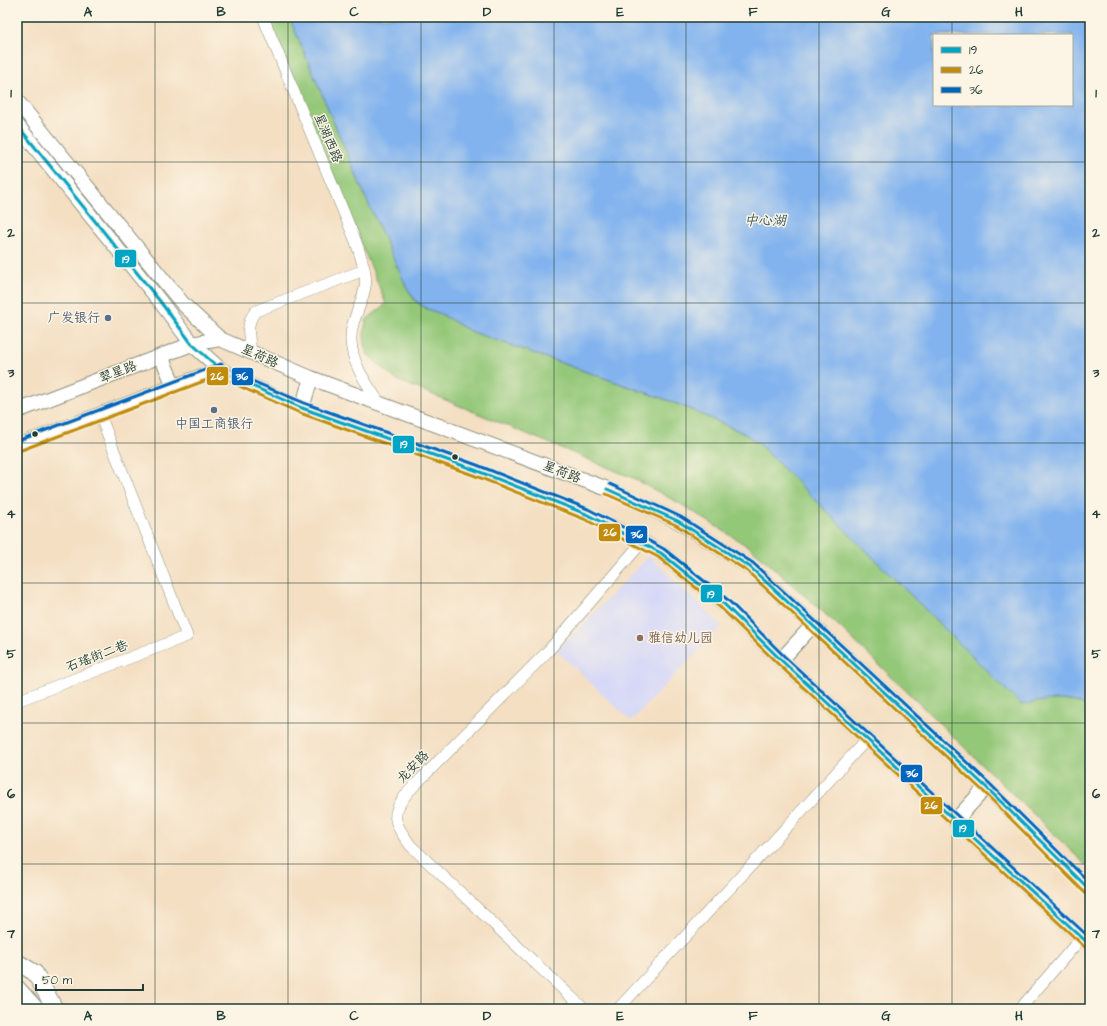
<svg xmlns="http://www.w3.org/2000/svg" width="1107" height="1026" font-family="'Architects Daughter','LXGW WenKai TC',sans-serif">
  <style>
    .built { fill: #d6d8f8 }
    .green { fill: #94c879; stroke: #5a8256 }
    .water { fill: #82b3ee; stroke: #507891; fill-rule: evenodd }
    .lines { fill: none; stroke-linecap: round; stroke-linejoin: round }
    .ferry { stroke: #385a62; stroke-width: 1; stroke-dasharray: 5 4; stroke-linecap: butt }
    .minor-casing { stroke: #8a8e7c; stroke-width: 12 }
    .tertiary-casing { stroke: #8a8e7c; stroke-width: 16 }
    .secondary-casing { stroke: #8a8e7c; stroke-width: 18 }
    .minor { stroke: #fff; stroke-width: 11 }
    .tertiary { stroke: #fff; stroke-width: 14 }
    .secondary { stroke: #fff; stroke-width: 16 }
    .bus-1-casing { stroke: #fcf5e5; stroke-width: 6 }
    .bus-2-casing { stroke: #fcf5e5; stroke-width: 6 }
    .bus-3-casing { stroke: #fcf5e5; stroke-width: 6 }
    .bus-1 { stroke: #02a4c6; stroke-width: 3 }
    .bus-2 { stroke: #c18c0d; stroke-width: 3 }
    .bus-3 { stroke: #0065bd; stroke-width: 3 }
    .grid { fill: none; stroke: #1f3d34; stroke-width: 1; stroke-opacity: 0.55 }
    .service-dot { fill: #5c6f8a; stroke: #fcf5e5; stroke-width: 1.5 }
    .bus-dot { fill: #1f3d34; stroke: #fcf5e5; stroke-width: 1.5 }
    .education-dot { fill: #8d6e63; stroke: #fcf5e5; stroke-width: 1.5 }
    .labels { text-anchor: middle; dominant-baseline: central; stroke-width: 3; stroke-linejoin: round; paint-order: stroke }
    .street-label { font-size: 13px; fill: #1f3d34; stroke: #fcf5e5 }
    .service-label { font-size: 13px; fill: #4e5e75; stroke: #fcf5e5; text-anchor: end }
    .education-label { font-size: 13px; fill: #785e54; stroke: #fcf5e5; text-anchor: start }
    .water-label { font-size: 14px; font-style: italic; fill: #385a62; stroke: #fcf5e5 }
    .line-badge { stroke: #fcf5e5; stroke-width: 1.5 }
    .badge-label { font-size: 11px; text-anchor: middle; font-weight: bold; fill: #fff }
    .neatline { fill: none; stroke: #1f3d34; stroke-width: 1.5 }
    .grid-label { font-size: 13px; text-anchor: middle; font-weight: bold; fill: #1f3d34 }
  </style>
  <rect width="100%" height="100%" fill="#fcf5e5"/>
  <filter id="ink" filterUnits="userSpaceOnUse"><feTurbulence type="fractalNoise" baseFrequency=".025" numOctaves="2"/><feDisplacementMap in="SourceGraphic" scale="8" xChannelSelector="R" yChannelSelector="G"/><feConvolveMatrix kernelMatrix="1 2 1 2 8 2 1 2 1" color-interpolation-filters="sRGB"/></filter>
  <filter id="wash" filterUnits="userSpaceOnUse"><feTurbulence type="fractalNoise" baseFrequency=".012" numOctaves="4" result="noise"/><feDisplacementMap in="SourceGraphic" scale="16" xChannelSelector="R" yChannelSelector="G"/><feGaussianBlur stdDeviation="0.9" result="paint"/><feColorMatrix in="noise" values="0 0 0 0 0 0 0 0 0 0 0 0 0 0 0 0 0 1.4 0 .05"/><feComposite in="paint" operator="in"/></filter>
  <g filter="url(#wash)">
    <rect width="100%" height="100%" fill="#f4dfc3"/>
    <path class="built" d="M649 556 722 626 631 721 557 651Z"/>
    <path class="green" d="M267 17H289L368 203 407 288 416 302 427 309 441 314 470 331 670 401 728 426 745 434 760 445 924 607 1048 700C1064 699 1076 701 1090 707V869L841 628 752 549 684 506 633 478 395 379 366 353 364 335 366 320 386 304 375 276 365 253Z"/>
    <path class="water" d="M289 17H1090V707C1065 696 1047 700 1021 705L760 445 745 434 728 426 670 401 470 331 441 314 427 309 416 301 407 288 368 203ZM934 35H1072V105H934Z"/>
    <g class="lines">
      <g class="ferry">
        <path d="M1082 17 1090 29"/>
        <path d="M1087 17 1090 28"/>
      </g>
    </g>
  </g>
  <g filter="url(#ink)">
    <g class="lines">
      <defs>
        <g id="minor">
          <path d="M263 17 356 242C360 255 368 275 365 287 362 306 350 321 351 340 352 365 367 384 380 404"/>
          <path d="M251 351C249 336 245 323 256 311L364 270"/>
          <path d="M17 701 187 636 100 415"/>
          <path d="M584 1009 411 846C393 822 389 815 409 791L549 650 642 542"/>
          <path d="M618 1009 796 817 867 739"/>
          <path d="M1020 1009 1082 937"/>
        </g>
        <g id="tertiary">
          <path d="M17 101 183 304 220 339 311 378 613 491 678 521 750 567 986 787 1090 890"/>
          <path d="M17 125 159 300 192 344 220 369 243 382 302 408 475 470 586 514 642 542 661 553 724 604 781 660 1090 945"/>
          <path d="M161 356 174 386"/>
          <path d="M302 408 311 378"/>
          <path d="M17 411 192 344 220 339"/>
          <path d="M17 446 220 369"/>
          <path d="M781 660 812 626"/>
          <path d="M955 821 986 787"/>
        </g>
        <g id="secondary">
          <path d="M17 962 35 973 55 1009"/>
          <path d="M17 988 36 1009"/>
        </g>
      </defs>
      <use href="#minor" class="minor-casing"/>
      <use href="#tertiary" class="tertiary-casing"/>
      <use href="#secondary" class="secondary-casing"/>
      <use href="#minor" class="minor"/>
      <use href="#tertiary" class="tertiary"/>
      <use href="#secondary" class="secondary"/>
      <defs>
        <g id="bus-1">
          <path d="M17 125 159 300 192 344 220 369 243 382 302 408 475 470 586 514 661 553 724 604 781 660 1090 945"/>
          <path d="M607 489 678 521 750 567 986 787 1090 890"/>
        </g>
        <g id="bus-2">
          <path d="M19 451 220 375 241 387 300 413 473 475 584 519 658 557 721 608 778 664 1087 949"/>
          <path d="M606 494 676 525 747 571 983 791 1086 894"/>
        </g>
        <g id="bus-3">
          <path d="M17 441 221 364 245 378 304 403 477 465 588 509 644 538 664 549 728 600 784 656 1090 938"/>
          <path d="M610 484 681 517 753 563 989 783 1090 883"/>
        </g>
      </defs>
      <use href="#bus-1" class="bus-1-casing"/>
      <use href="#bus-2" class="bus-2-casing"/>
      <use href="#bus-3" class="bus-3-casing"/>
      <use href="#bus-1" class="bus-1"/>
      <use href="#bus-2" class="bus-2"/>
      <use href="#bus-3" class="bus-3"/>
    </g>
  </g>
  <path class="grid" d="M155 17V1009M288 17V1009M421 17V1009M554 17V1009M686 17V1009M819 17V1009M952 17V35M952 105V1009M17 162H1090M17 303H1090M17 443H1090M17 583H1090M17 723H1090M17 864H1090"/>
  <g class="service-dot">
    <circle cx="108" cy="318" r="4"/>
    <circle cx="214" cy="410" r="4"/>
  </g>
  <g class="bus-dot">
    <circle cx="35" cy="434" r="3.5"/>
    <circle cx="455" cy="457" r="3.5"/>
  </g>
  <circle class="education-dot" cx="640" cy="638" r="4"/>
  <g class="labels">
    <g class="street-label">
      <text transform="translate(328 138) rotate(67)">星湖西路</text>
      <text transform="translate(260 356) rotate(24)">星荷路</text>
      <text transform="translate(118 372) rotate(-21)">翠星路</text>
      <text transform="translate(562 472) rotate(21)">星荷路</text>
      <text transform="translate(97 656) rotate(-21)">石瑶街二巷</text>
      <text transform="translate(413 767) rotate(-46)">龙安路</text>
    </g>
    <g class="service-label">
      <text x="100" y="318">广发银行</text>
      <text x="214" y="424" text-anchor="middle">中国工商银行</text>
    </g>
    <g class="education-label">
      <text x="648" y="638">雅信幼儿园</text>
    </g>
    <g class="water-label">
      <text x="765" y="221">中心湖</text>
    </g>
  </g>
  <g class="line-badge">
    <rect x="114" y="249" width="23" height="19" rx="4" fill="#02a4c6"/>
    <rect x="206" y="366" width="23" height="20" rx="4" fill="#c18c0d"/>
    <rect x="231" y="367" width="23" height="19" rx="4" fill="#0065bd"/>
    <rect x="392" y="435" width="23" height="19" rx="4" fill="#02a4c6"/>
    <rect x="598" y="523" width="23" height="19" rx="4" fill="#c18c0d"/>
    <rect x="625" y="525" width="23" height="19" rx="4" fill="#0065bd"/>
    <rect x="700" y="584" width="23" height="19" rx="4" fill="#02a4c6"/>
    <rect x="900" y="764" width="23" height="19" rx="4" fill="#0065bd"/>
    <rect x="920" y="796" width="23" height="19" rx="4" fill="#c18c0d"/>
    <rect x="952" y="819" width="23" height="19" rx="4" fill="#02a4c6"/>
  </g>
  <g class="badge-label">
    <text x="126" y="263">19</text>
    <text x="217" y="380">26</text>
    <text x="242" y="380">36</text>
    <text x="404" y="448">19</text>
    <text x="610" y="536">26</text>
    <text x="637" y="538">36</text>
    <text x="711" y="598">19</text>
    <text x="912" y="777">36</text>
    <text x="931" y="809">26</text>
    <text x="963" y="832">19</text>
  </g>
  <rect width="1107" height="1026" fill="none" stroke="#fcf5e5" stroke-width="44"/>
  <rect x="933" y="34" width="140" height="72" fill="#fcf5e5" stroke="#a4ab9e"/>
  <rect x="941" y="47" width="20" height="6" fill="#02a4c6" stroke="#a4ab9e"/>
  <text x="969" y="54" font-size="12" fill="#1f3d34">19</text>
  <rect x="941" y="67" width="20" height="6" fill="#c18c0d" stroke="#a4ab9e"/>
  <text x="969" y="74" font-size="12" fill="#1f3d34">26</text>
  <rect x="941" y="87" width="20" height="6" fill="#0065bd" stroke="#a4ab9e"/>
  <text x="969" y="94" font-size="12" fill="#1f3d34">36</text>
  <path d="M36 984v6h107v-6" fill="none" stroke="#1f3d34" stroke-width="2"/>
  <text x="42" y="984" font-size="12" fill="#1f3d34" stroke="#fcf5e5" stroke-width="3" paint-order="stroke">50 m</text>
  <rect x="22" y="22" width="1063" height="982" class="neatline"/>
  <g class="grid-label">
    <text x="88" y="16">A</text>
    <text x="221" y="16">B</text>
    <text x="354" y="16">C</text>
    <text x="487" y="16">D</text>
    <text x="620" y="16">E</text>
    <text x="753" y="16">F</text>
    <text x="886" y="16">G</text>
    <text x="1019" y="16">H</text>
    <text x="11" y="97">1</text>
    <text x="1096" y="97">1</text>
    <text x="11" y="237">2</text>
    <text x="1096" y="237">2</text>
    <text x="11" y="377">3</text>
    <text x="1096" y="377">3</text>
    <text x="11" y="518">4</text>
    <text x="1096" y="518">4</text>
    <text x="11" y="658">5</text>
    <text x="1096" y="658">5</text>
    <text x="11" y="798">6</text>
    <text x="1096" y="798">6</text>
    <text x="11" y="938">7</text>
    <text x="1096" y="938">7</text>
    <text x="88" y="1020">A</text>
    <text x="221" y="1020">B</text>
    <text x="354" y="1020">C</text>
    <text x="487" y="1020">D</text>
    <text x="620" y="1020">E</text>
    <text x="753" y="1020">F</text>
    <text x="886" y="1020">G</text>
    <text x="1019" y="1020">H</text>
  </g>
</svg>
